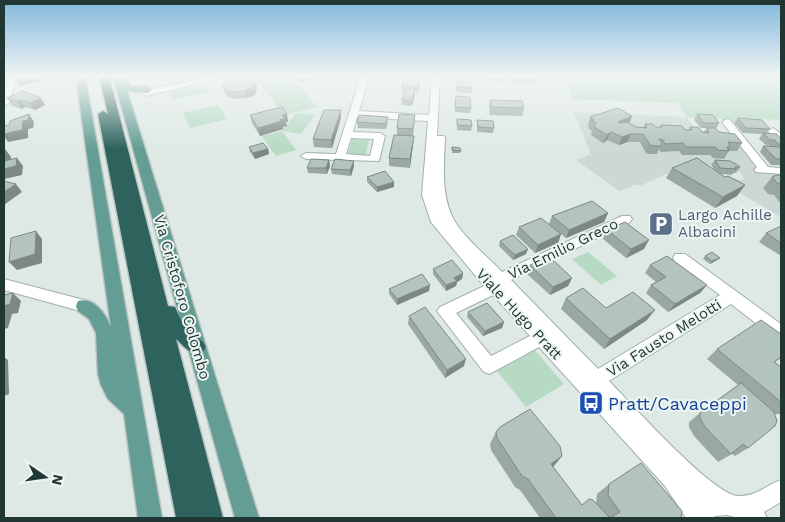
<svg xmlns="http://www.w3.org/2000/svg" width="785" height="522" font-family="'Work Sans',sans-serif">
  <style>
    .built { fill: #ccd8d4 }
    .green { fill: #b7dac4 }
    .lines { fill: none; stroke-linecap: round; stroke-linejoin: round }
    .minor-casing { stroke: #a1b0ac; stroke-width: 2 }
    .major-casing { stroke: #bcc3c2; stroke-width: 3 }
    .highway-casing { stroke: #bcc3c2; stroke-width: 3 }
    .minor { fill: #fff; fill-rule: evenodd }
    .major { fill: #649d94; fill-rule: evenodd }
    .highway { fill: #2d625d; fill-rule: evenodd }
    .wall { fill: #9aa8a3 }
    .shaded-wall { fill: #7d8885 }
    .building { fill: #b3c3be; stroke: #7d8885 }
    .labels { text-anchor: middle; dominant-baseline: central; stroke-width: 4; stroke-linejoin: round; paint-order: stroke }
    .service-label { font-size: 15px; fill: #4e5e75; stroke: #eef6f3; text-anchor: start }
    .street-label { font-size: 15px; fill: #203734; stroke: #eef6f3 }
    .near-transit-label { font-size: 18px; fill: #164399; stroke: #eef6f3; text-anchor: start }
  </style>
  <rect width="100%" height="100%" fill="#dee9e5"/>
  <path class="built" d="M574 112 687 117 697 132 732 134 760 167H756L761 173 781 174V217L712 177 743 180 744 178 735 166 689 164 642 185H635L619 191 576 160 591 154Z"/>
  <g class="green">
    <path d="M278 76H290L298 86 267 93 257 80Z"/>
    <path d="M565 76H781V120L762 119 765 123 724 122 722 119 687 117 678 103 572 99Z"/>
    <path d="M205 85 209 92 172 100 169 92Z"/>
    <path d="M299 86 317 107 284 115 268 94Z"/>
    <path d="M218 105 227 119 190 128 183 113Z"/>
    <path d="M296 113 315 115 301 134 282 131 296 150 276 156 262 136 282 131Z"/>
    <path d="M352 139 369 140 366 155 348 154Z"/>
    <path d="M588 252 617 276 601 285 572 259Z"/>
    <path d="M534 349 564 384 526 407 496 370Z"/>
  </g>
  <g class="lines">
    <defs>
      <g id="minor">
        <path d="M9 76H17L9 103 4 106V91Z"/>
        <path d="M217 76H231L146 96 142 93 146 90Z"/>
        <path d="M333 76H349L333 80Z"/>
        <path d="M361 76H369L359 111 429 115 432 76H440L437 136H444L445 138C444 166 440 200 457 225 469 242 488 257 502 272L622 216H630L632 219 630 222 511 280 598 369 720 295 675 262 673 258 675 254H685L781 324V340L775 338 731 304 609 381C631 403 714 497 739 496 758 496 766 485 781 480V502L764 512 767 518H738L727 515 715 516 714 518H686L665 486 539 347 495 371 489 374 483 371 437 311 440 307 484 286 431 222 422 195 428 121 357 117 353 132 380 133 385 136 379 161 306 159 301 156 306 153 336 154ZM351 138 374 139 370 156 346 154ZM493 295 530 336 491 356 456 313Z"/>
        <path d="M727 119 730 120 768 167 781 168V174L756 172 754 170 757 167 722 122Z"/>
        <path d="M773 128 781 134V142L777 141 768 131Z"/>
        <path d="M4 279 84 300 89 302 92 306 89 310 84 312 4 290Z"/>
      </g>
      <g id="major">
        <path d="M76 76H85L162 518H138L124 414 108 399 101 385 98 374 96 333 89 319 78 311 76 306 78 301C93 296 106 314 111 327Z"/>
        <path d="M113 76H125L131 86 147 87 152 90 147 93 127 91 259 518H235Z"/>
      </g>
      <path id="highway" d="M99 76H109L168 306 175 307 183 324 203 342 206 347 203 352C191 357 185 347 176 339L223 518H176L98 114 103 111 108 114Z"/>
    </defs>
    <use href="#minor" class="minor-casing"/>
    <use href="#major" class="major-casing"/>
    <use href="#highway" class="highway-casing"/>
    <use href="#minor" class="minor"/>
    <use href="#major" class="major"/>
    <use href="#highway" class="highway"/>
  </g>
  <g class="wall">
    <path d="M246 76H273L253 80 257 88 255 95 246 98 236 99 228 97 225 93 223 86 247 77Z"/>
    <path d="M294 76H313V79L299 82Z"/>
    <path d="M375 76H394V78L375 77Z"/>
    <path d="M401 76H421L419 92H415L412 106 402 105V100L404 92H401L403 78H401Z"/>
    <path d="M457 76 472 88 471 93 456 92Z"/>
    <path d="M481 76H505V77L504 82 481 81Z"/>
    <path d="M512 76H536L537 79 535 84 513 83Z"/>
    <path d="M23 91 45 105 35 110 25 107 22 109 12 106 7 98Z"/>
    <path d="M456 96 471 108 470 113 455 112Z"/>
    <path d="M490 100 524 108 522 116 490 115 489 107Z"/>
    <path d="M341 110V118L332 148 314 147 313 139Z"/>
    <path d="M287 114 288 122H286L287 126 283 127V129L260 136 252 123 250 115Z"/>
    <path d="M697 114 719 123 716 129 719 132 742 143 737 151H729L724 159 713 158 710 155H682L679 151 661 152 659 149 657 154H649L646 153 640 142H627L619 145 607 140 603 143 591 135 592 131 588 128 589 126 588 125 590 117 632 116 629 123 636 127 643 128 645 124 655 127H660L661 125 685 130H689L690 127 704 132 707 128H701L694 120Z"/>
    <path d="M415 115 413 136V144L410 168 389 166V158L397 135V128Z"/>
    <path d="M738 118 770 129 767 133 781 139V165H771L760 152 763 146 772 147 771 146 766 145 759 139 762 134 743 133 734 123Z"/>
    <path d="M457 119 472 126 471 131 457 130Z"/>
    <path d="M477 120 494 128 493 133 477 132Z"/>
    <path d="M357 122H388L386 129 358 128Z"/>
    <path d="M249 147 268 149 269 154 255 159 250 152Z"/>
    <path d="M452 147 461 151 460 153H452Z"/>
    <path d="M329 160 330 166 327 174 308 173 307 168Z"/>
    <path d="M715 160 740 167 736 173H733L732 175 721 174 725 177 745 185 737 196 715 208 666 178 672 168 714 169 711 165Z"/>
    <path d="M354 166 351 176 332 174 331 169Z"/>
    <path d="M781 175V204L774 195 768 194 763 188 772 177Z"/>
    <path d="M367 177 394 187 377 192 367 182Z"/>
    <path d="M608 213 604 222 566 238 561 234 558 243 535 253 516 235 519 227 549 224 552 216Z"/>
    <path d="M781 226V256L759 242 766 233Z"/>
    <path d="M607 230 644 249 626 258 603 239Z"/>
    <path d="M500 241 526 254 513 260 499 246Z"/>
    <path d="M705 256 720 258 717 260 710 264 703 259Z"/>
    <path d="M530 265 572 278 568 286 550 295 527 274Z"/>
    <path d="M650 265 707 285 700 293 668 312 646 293 651 285 656 282 645 273Z"/>
    <path d="M433 269 463 273 462 279 457 282 456 286 446 291 433 274Z"/>
    <path d="M389 289 429 291 397 305 389 294Z"/>
    <path d="M566 298 647 320 604 349 561 309Z"/>
    <path d="M468 312 504 322 502 328 483 336 467 317Z"/>
    <path d="M409 316 464 366 445 378 408 324Z"/>
    <path d="M717 349 781 358 775 362 781 367V414H775L748 448 735 456 732 454 718 462 694 436 689 427V422L700 413 738 385 707 359Z"/>
    <path d="M496 432 562 456 553 467 582 505 596 503 597 494 609 484 681 518H540L520 490 515 487 491 450 490 444Z"/>
  </g>
  <g class="shaded-wall">
    <path d="M37 76H39L40 81 20 86 17 81Z"/>
    <path d="M248 76H273L249 81Z"/>
    <path d="M298 76H313V79L299 82Z"/>
    <path d="M256 81 257 88 255 95 246 98 244 91Z"/>
    <path d="M415 89V94L412 106V101Z"/>
    <path d="M41 98 45 105 35 110 30 103Z"/>
    <path d="M20 100 25 107 22 109 17 101Z"/>
    <path d="M341 110V118L332 148 331 140Z"/>
    <path d="M29 114 34 122 33 128 28 129V138L8 142 4 136V134L23 121Z"/>
    <path d="M287 114 288 122H286L287 126 283 127V129L260 136 258 128 280 120 282 115Z"/>
    <path d="M632 116 629 124 615 130 618 122Z"/>
    <path d="M611 132 607 140 603 143 607 135Z"/>
    <path d="M631 134 627 142 619 145 622 137Z"/>
    <path d="M414 136 410 168V159Z"/>
    <path d="M5 149 11 157 10 168 17 158 23 166 22 175 4 179V161Z"/>
    <path d="M268 149 269 154 255 159 253 153Z"/>
    <path d="M329 160 330 166 327 174 326 168Z"/>
    <path d="M354 161V166L351 176 350 170Z"/>
    <path d="M394 182V187L377 192V187Z"/>
    <path d="M16 184 22 192 4 205V192Z"/>
    <path d="M745 185 737 196 715 208 723 197Z"/>
    <path d="M608 213 604 222 566 238 569 230Z"/>
    <path d="M36 231 42 239V263L17 270 9 262Z"/>
    <path d="M561 234 558 243 535 253 538 245Z"/>
    <path d="M649 240 644 249 626 258 631 249Z"/>
    <path d="M528 249 526 254 513 260 515 255Z"/>
    <path d="M720 258 717 260 710 264 712 261Z"/>
    <path d="M463 273 462 279 457 282 456 286 446 291V285L454 278Z"/>
    <path d="M572 278 568 286 550 295 553 287Z"/>
    <path d="M430 285 429 291 397 305V299Z"/>
    <path d="M707 285 700 293 668 312 675 304Z"/>
    <path d="M13 293 21 301 18 313 12 314 8 328 4 329V306Z"/>
    <path d="M655 310 647 320 604 349 610 339Z"/>
    <path d="M504 322 502 328 483 336 485 331Z"/>
    <path d="M4 357 8 360 9 394 4 396Z"/>
    <path d="M466 359 464 366 445 378 447 370Z"/>
    <path d="M562 456 553 467 551 464Z"/>
  </g>
  <g class="building">
    <path d="M17 76H37L17 81Z"/>
    <path d="M457 76H470L472 88 456 87Z"/>
    <path d="M514 76H536L537 79 514 78Z"/>
    <path d="M248 77 256 81 253 87 244 91 234 92 225 90 223 86 224 83 234 78Z"/>
    <path d="M403 77 420 78 419 87H402Z"/>
    <path d="M405 88 415 89 412 101 402 100Z"/>
    <path d="M23 91 41 98 30 103 20 100 17 101 7 98Z"/>
    <path d="M456 96 470 97 471 108 455 107Z"/>
    <path d="M490 100 522 101 524 108 491 107Z"/>
    <path d="M282 107 287 114 282 115 285 118 280 120 282 121 258 128 250 115Z"/>
    <path d="M618 108 632 116 618 122 620 123 627 122 636 127 647 128 645 124H653L655 127H662L661 125 682 126 685 130H692L690 127H698L702 132 709 133 707 128H715L719 132 735 134 742 143 728 142 730 147H727L729 151 718 150 715 147H686L683 143 665 144 663 140 659 139 662 143 661 146H653L650 145 643 134H631L622 137 611 132 607 135 594 127 596 123 591 120H594L590 117Z"/>
    <path d="M324 110H341L331 140 313 139Z"/>
    <path d="M29 114 28 120 23 121 22 130 4 134V126L9 125 10 121Z"/>
    <path d="M399 114 415 115 413 129 397 128Z"/>
    <path d="M697 114 713 115 719 123H704Z"/>
    <path d="M359 115 388 117 386 124 357 122Z"/>
    <path d="M738 118 762 120 770 129 746 128Z"/>
    <path d="M457 119 471 120 472 126 457 125Z"/>
    <path d="M477 120 493 121 494 128 478 127Z"/>
    <path d="M763 133 777 134 781 139V144H778L775 140H770Z"/>
    <path d="M394 135 414 136 410 159 389 158Z"/>
    <path d="M263 143 268 149 253 153 249 147Z"/>
    <path d="M763 146 781 147V159H776Z"/>
    <path d="M452 147 460 148 461 151 452 150Z"/>
    <path d="M17 158 16 166 4 169V161Z"/>
    <path d="M697 158 725 177 728 176 745 185 723 197 672 168Z"/>
    <path d="M311 159 329 160 326 168H307Z"/>
    <path d="M335 159 354 161 350 170 331 169Z"/>
    <path d="M715 160 730 161 736 164 740 167H735L736 169 720 168Z"/>
    <path d="M385 171 394 182 377 187 367 177Z"/>
    <path d="M777 175H781V184L777 183 772 177Z"/>
    <path d="M4 181 16 184 4 192Z"/>
    <path d="M592 201 608 213 569 230 552 216Z"/>
    <path d="M541 218 561 234 538 245 519 227Z"/>
    <path d="M625 222 649 240 631 249 607 230Z"/>
    <path d="M781 226V243L766 233Z"/>
    <path d="M36 231 35 254 9 262 11 238Z"/>
    <path d="M513 235 528 249 515 255 500 241Z"/>
    <path d="M712 252 720 258 712 261 705 256Z"/>
    <path d="M549 256 572 278 553 287 530 265Z"/>
    <path d="M667 256 707 285 675 304 651 285 666 277 650 265Z"/>
    <path d="M452 260 463 273 454 278 457 281 446 285 433 269Z"/>
    <path d="M422 274 430 285 397 299 389 289Z"/>
    <path d="M583 288 606 308 633 292 655 310 610 339 566 298Z"/>
    <path d="M13 293 10 304 4 306V295Z"/>
    <path d="M487 303 504 322 485 331 468 312Z"/>
    <path d="M425 307 466 359 447 370 409 316Z"/>
    <path d="M761 320 781 334V357L774 362 781 367V402L717 349Z"/>
    <path d="M741 383 774 412 777 421 775 426 748 448 743 444 731 454 705 427 700 418V413Z"/>
    <path d="M530 409 560 446 562 456 551 464 582 505 589 499 593 500 610 518H556L528 479 522 476 497 438 496 432 500 427Z"/>
    <path d="M641 463 682 511 681 518H610L620 512 608 495 609 484Z"/>
  </g>
  <linearGradient id="sky" x2="0" y2="1"><stop stop-color="#81b7dd"/><stop offset="0.51" stop-color="#f0f5f3"/><stop offset="1" stop-color="#f0f5f3" stop-opacity="0"/></linearGradient>
  <rect width="785" height="149" fill="url(#sky)"/>
  <defs>
    <symbol id="parking-square" viewBox="-11 -11 22 22"><rect x="-9" y="-9" width="18" height="18" rx="4" fill="#5c6f8a" stroke="#eef6f3"/><path d="M-3.5-5.5H1a3.5 3.5 0 0 1 0 7H-1V5.5H-3.5ZM-1-3.4V-.6H.8a1.4 1.4 0 0 0 0-2.8Z" fill="#fff"/></symbol>
    <symbol id="bus-square" viewBox="-11 -11 22 22"><rect x="-9" y="-9" width="18" height="18" rx="4" fill="#1a4fb4" stroke="#eef6f3"/><path d="M-5-6H5V4H4V6H2V4H-2V6H-4V4H-5ZM-3.5-4V0h7V-4ZM-3.5 1.2v1.5H-2V1.2ZM2 1.2v1.5H3.5V1.2Z" fill="#fff"/></symbol>
  </defs>
  <g fill-rule="evenodd">
    <use href="#parking-square" x="647" y="210" width="28" height="28"/>
    <use href="#bus-square" x="577" y="389" width="28" height="28"/>
  </g>
  <g class="labels">
    <g class="service-label">
      <text x="678" y="215">Largo Achille<tspan x="678" dy="17">Albacini</tspan></text>
    </g>
    <g class="street-label">
      <text transform="translate(563 249) rotate(-26)">Via Emilio Greco</text>
      <text transform="translate(182 297) rotate(74)">Via Cristoforo Colombo</text>
      <text transform="translate(519 314) rotate(47)">Viale Hugo Pratt</text>
      <text transform="translate(664 338) rotate(-32)">Via Fausto Melotti</text>
    </g>
    <g class="near-transit-label">
      <text x="608" y="403">Pratt/Cavaceppi</text>
    </g>
  </g>
  <rect width="785" height="522" fill="none" stroke="#203734" stroke-width="10"/>
  <g transform="translate(45 477) rotate(103)" stroke="#eef6f3" stroke-width="4" paint-order="stroke">
  <path d="M0-4L9 19L0 12L-9 19Z" fill="#203734"/>
  <text y="-8" font-size="14" font-weight="bold" text-anchor="middle" fill="#203734">N</text>
  </g>
</svg>
